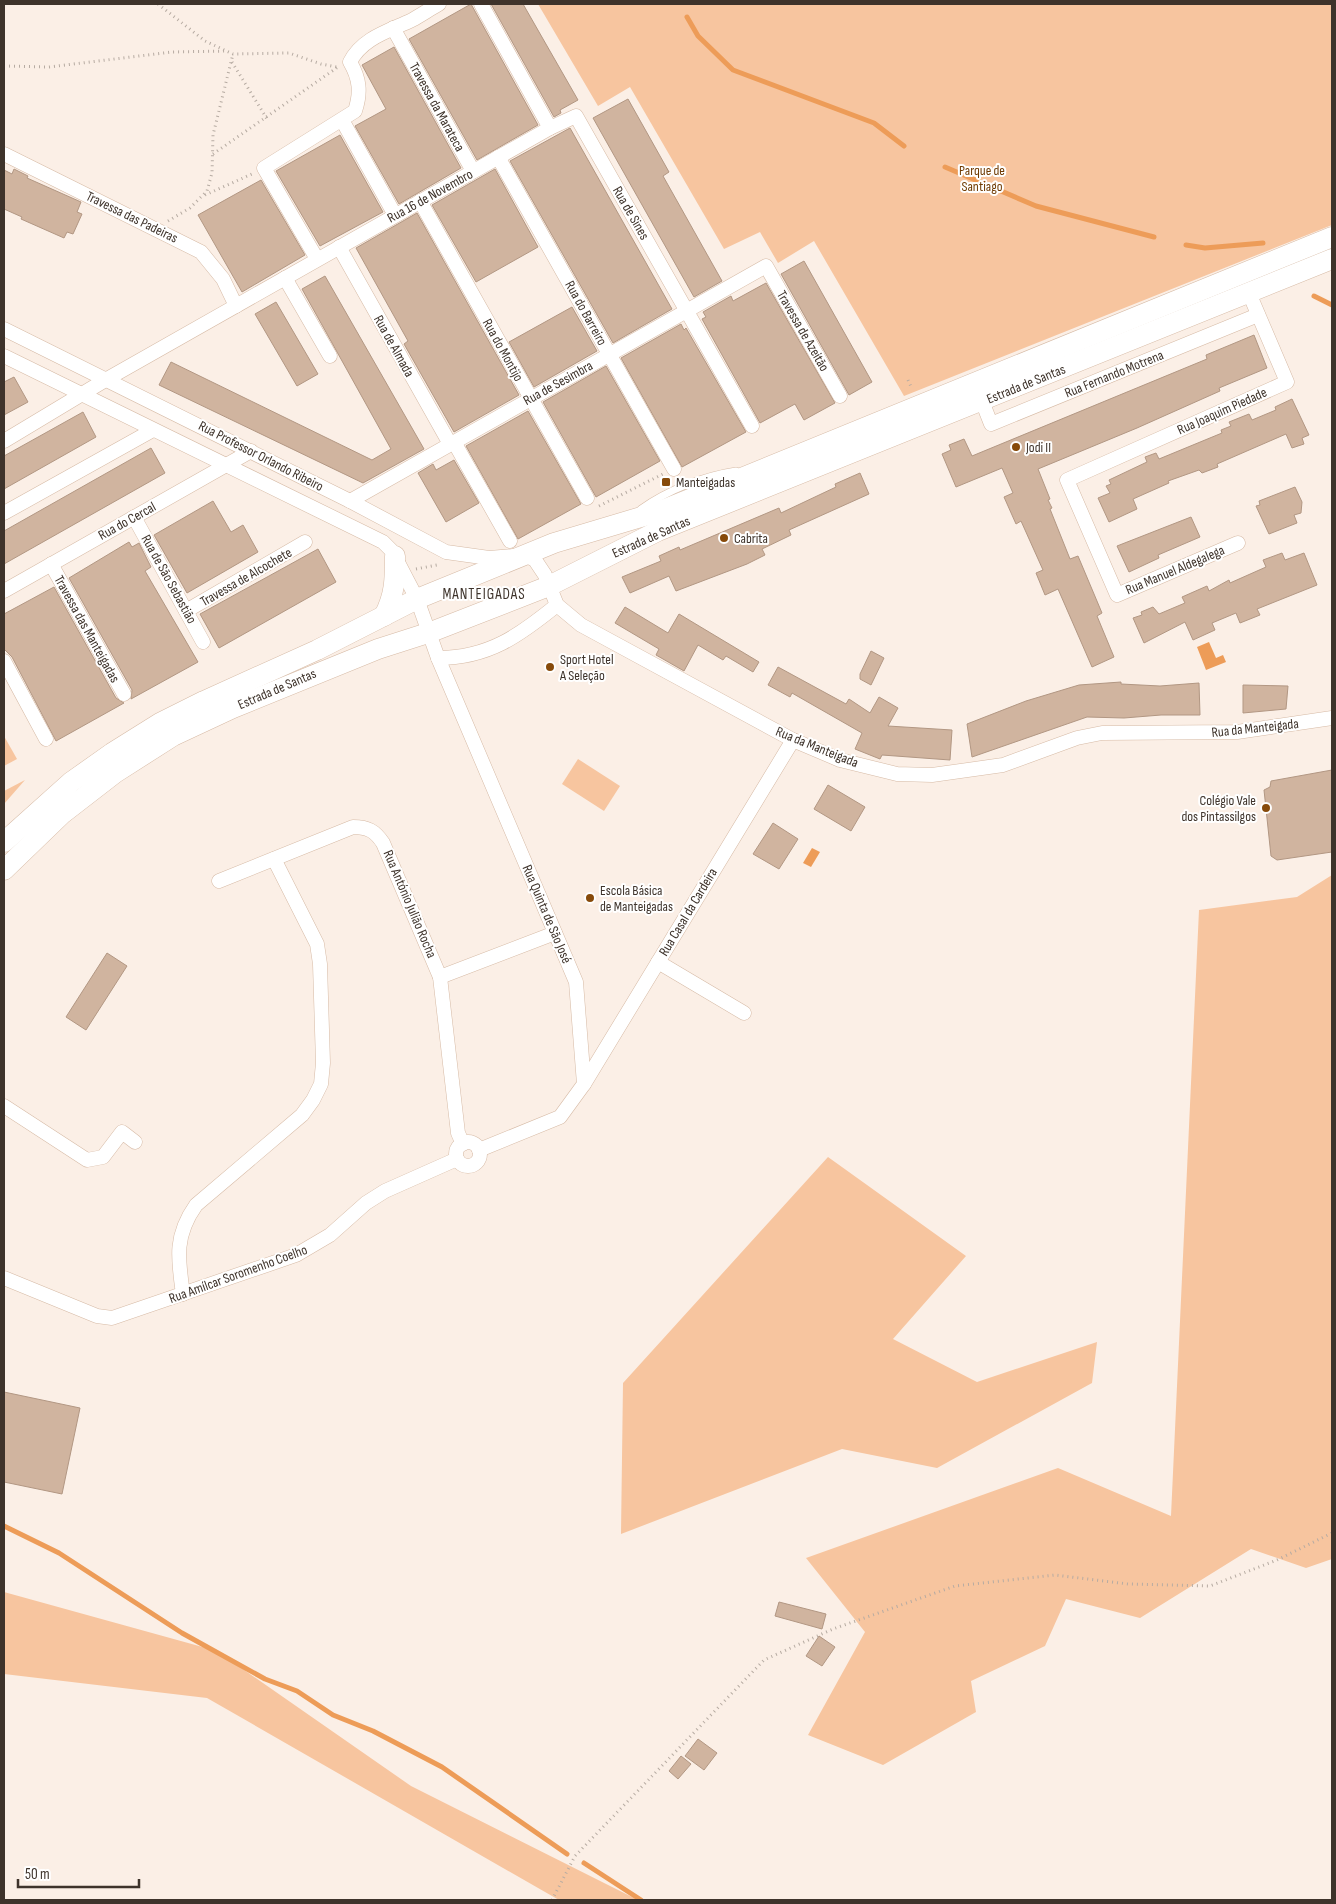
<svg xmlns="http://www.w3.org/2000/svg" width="1336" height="1904" font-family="'Sofia Sans Condensed',sans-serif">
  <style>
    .green { fill: #f7c59f }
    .water { fill: #ed9c58 }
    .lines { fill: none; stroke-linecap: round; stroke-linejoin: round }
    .stream { stroke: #ed9c58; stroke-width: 5 }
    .building { fill: #d0b49f; stroke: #b29783 }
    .lane-casing { stroke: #d6baa5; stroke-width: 8 }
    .street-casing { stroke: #d6baa5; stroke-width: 15 }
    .secondary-casing { stroke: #d6baa5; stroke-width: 21 }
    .path { stroke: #b6aba2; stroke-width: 3; stroke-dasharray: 1 4; stroke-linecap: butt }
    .lane { stroke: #fff; stroke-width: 7 }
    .street { stroke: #fff; stroke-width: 14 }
    .secondary { stroke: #fff; stroke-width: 20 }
    .poi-dot { fill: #874a0a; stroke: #fff; stroke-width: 2 }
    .labels { text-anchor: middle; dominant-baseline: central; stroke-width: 4; stroke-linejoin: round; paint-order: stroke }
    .street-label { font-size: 14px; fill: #3e332b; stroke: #fff }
    .park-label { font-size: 14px; fill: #6f3b03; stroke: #fff }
    .poi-label { font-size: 14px; fill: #3e332b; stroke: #fff; text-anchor: start }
    .neighbourhood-label { font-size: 15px; letter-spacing: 1px; fill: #3e332b; stroke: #fff }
  </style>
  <rect width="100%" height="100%" fill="#fbefe6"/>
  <g class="green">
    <path d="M538 4H1332V225L904 396 814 241 778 263 760 232 724 249 630 87 598 106Z"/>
    <path d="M4 736 17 759 4 766Z"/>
    <path d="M578 759 620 786 604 811 562 784Z"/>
    <path d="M25 780 4 804V791Z"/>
    <path d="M1332 875V1559L1306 1568 1251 1549 1140 1618 1066 1599 1045 1646 971 1681 976 1712 883 1765 808 1735 865 1632 806 1558 1058 1468 1171 1516 1199 910 1297 897Z"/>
    <path d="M828 1157 966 1256 893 1339 977 1382 1097 1342 1092 1383 937 1468 842 1449 621 1534 623 1383Z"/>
    <path d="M4 1592 217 1651 411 1786 638 1900H559L207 1698 4 1674Z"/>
  </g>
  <g class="water">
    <path d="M1209 642 1216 658 1223 655 1226 662 1206 670 1197 647Z"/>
    <path d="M812 848 820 852 811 867 803 863Z"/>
  </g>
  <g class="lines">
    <g class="stream">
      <path d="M687 17 698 36 733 70 874 123 904 146"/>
      <path d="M945 167 1036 206 1154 237"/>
      <path d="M1186 245 1205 248 1263 243"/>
      <path d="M1314 296 1332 305"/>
      <path d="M4 1526 59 1553 182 1633 265 1679 297 1691 333 1715 373 1731 442 1767 567 1854"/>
      <path d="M584 1863 641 1900"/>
    </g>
  </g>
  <g class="building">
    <path d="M471 4 538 125 477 160 409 39Z"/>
    <path d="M491 4H523L578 100 560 110 561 113 554 117Z"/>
    <path d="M394 47 461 168 399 204 355 126 386 109 362 65Z"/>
    <path d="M628 99 669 172 663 176 722 281 694 297 593 118Z"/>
    <path d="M570 128 672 309 613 343 510 161Z"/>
    <path d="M340 135 383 212 320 246 276 171Z"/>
    <path d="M14 169 28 176 27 178 81 202 77 212 82 214 73 234 67 232 64 238 21 219 22 217 4 209V170L12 174Z"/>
    <path d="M495 169 538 247 476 282 432 205Z"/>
    <path d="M261 180 305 255 242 292 198 215Z"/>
    <path d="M417 213 519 395 454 432 404 344 408 341 356 248Z"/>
    <path d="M804 261 872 382 849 395 781 274Z"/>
    <path d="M325 276 424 449 363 483 159 385 171 362 372 460 391 449 302 289Z"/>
    <path d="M766 283 835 403 804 420 795 404 760 423 702 319 706 317 703 312 731 296 733 301Z"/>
    <path d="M276 302 318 374 297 386 255 314Z"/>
    <path d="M572 307 597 351 534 387 509 342Z"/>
    <path d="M681 324 684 330 686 328 746 432 682 467 621 358Z"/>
    <path d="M1254 335 1267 368 1219 388 1220 391 1137 428 1038 469 1050 499 1048 500 1052 508 1050 509 1070 559 1078 556 1102 613 1097 616 1114 657 1092 667 1058 589 1045 595 1036 573 1043 570 1021 521 1016 524 1004 497 1013 493 1002 468 956 487 942 454 951 450 949 445 964 439 972 456 1207 359 1206 355Z"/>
    <path d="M606 366 660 461 596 497 543 402Z"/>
    <path d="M14 377 28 402 4 415V382Z"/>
    <path d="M1292 399 1309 435 1302 438 1304 444 1292 448 1286 434 1217 464 1218 467 1202 473 1199 470 1168 481 1169 483 1133 499 1137 509 1109 522 1098 498 1110 493 1106 486 1111 484 1109 480 1147 462 1145 457 1156 453 1159 459 1222 433 1221 430 1231 426 1229 422 1249 414 1252 420 1276 410 1275 407Z"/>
    <path d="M528 411 581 504 518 539 466 446Z"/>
    <path d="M83 412 96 437 4 489V456Z"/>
    <path d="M151 448 165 473 4 564V531Z"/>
    <path d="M454 460 479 503 446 522 418 473 433 464 436 470Z"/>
    <path d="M860 473 869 494 789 530 791 535 762 549 765 555 747 564 676 591 669 576 630 593 622 577 661 561 659 556 679 547 680 550 779 508 781 513 836 487 835 484Z"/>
    <path d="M1295 487 1302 502 1301 513 1294 515 1297 523 1269 534 1256 506 1260 505 1259 501Z"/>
    <path d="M213 501 231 532 243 525 258 552 187 593 154 535Z"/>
    <path d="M1191 517 1200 537 1158 555 1159 558 1129 572 1117 546Z"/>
    <path d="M129 542 132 547 139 543 151 567 145 571 198 662 131 699 132 690 69 578Z"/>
    <path d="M318 549 336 582 219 648 200 614Z"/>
    <path d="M1282 553 1285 560 1304 553 1317 585 1257 609 1260 615 1240 623 1236 613 1212 623 1215 630 1193 640 1185 622 1144 643 1133 618 1142 615 1141 612 1153 607 1159 614 1185 603 1182 597 1207 586 1209 591 1229 580 1230 583 1266 567 1263 560Z"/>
    <path d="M54 587 116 698 124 703 56 741 12 657 4 649V614Z"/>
    <path d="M625 607 668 633 679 614 759 662 753 672 726 656 723 660 698 645 684 671 656 655 659 649 615 623Z"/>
    <path d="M871 651 884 658 871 685 860 679V674Z"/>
    <path d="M778 667 846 704 849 699 870 713 879 697 898 708 888 726 952 730 950 760 882 755 880 759 855 749 862 733 792 693 790 697 768 685Z"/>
    <path d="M1121 682V684L1160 686 1199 683 1200 715H1161L1124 718 1087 717 972 757 967 724 1026 701 1079 685Z"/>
    <path d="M1243 685 1288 686 1286 709 1243 713Z"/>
    <path d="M1332 770V852L1277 860 1271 856 1264 790 1270 787 1271 781Z"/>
    <path d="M828 785 865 807 851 831 814 809Z"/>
    <path d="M773 823 798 839 779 869 753 854Z"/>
    <path d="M107 953 127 966 86 1030 66 1017Z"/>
    <path d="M4 1392 80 1408 62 1494 4 1482Z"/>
    <path d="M779 1602 826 1614 822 1629 775 1616Z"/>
    <path d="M819 1636 835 1647 822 1666 806 1656Z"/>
    <path d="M698 1739 717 1753 704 1770 685 1756Z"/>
    <path d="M681 1756 691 1764 678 1779 669 1771Z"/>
  </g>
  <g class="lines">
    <defs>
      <path id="lane" d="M641 509C668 490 703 476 736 471"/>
      <g id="street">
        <path d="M481 4 550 128"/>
        <path d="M393 28 473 171"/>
        <path d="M342 120 395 215"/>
        <path d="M4 154 201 252 223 279 236 306"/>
        <path d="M498 157 674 469"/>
        <path d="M420 201 587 498"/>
        <path d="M339 247 450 444"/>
        <path d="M317 259 264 168 355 111C361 93 360 79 350 62 362 38 389 31 412 20 421 15 430 9 439 4"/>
        <path d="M285 278 330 356"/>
        <path d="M4 329 350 501 446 552 489 558 525 555 535 560 545 575 557 605 581 625 793 740 840 760 897 774 932 775 1003 765 1077 738 1102 733 1237 732 1332 718"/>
        <path d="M4 356 383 542 392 551 417 599 438 658 576 982 584 1084 560 1117 479 1150"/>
        <path d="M982 401 991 424 1258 315"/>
        <path d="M4 441 107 379 550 128 576 116 752 426"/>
        <path d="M454 442 510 541"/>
        <path d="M350 501 766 266 840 396"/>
        <path d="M4 513 153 430"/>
        <path d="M134 517 203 642"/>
        <path d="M1238 543 1117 595 1067 480 1287 382 1249 293"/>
        <path d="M51 564 124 694"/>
        <path d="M4 591 251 451"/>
        <path d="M186 611 305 542"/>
        <path d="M438 658C489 658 520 635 557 605"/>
        <path d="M4 661 46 739"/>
        <path d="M219 881 353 827C368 827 375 831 383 843L440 977 458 1133 463 1144"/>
        <path d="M658 962 744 1013"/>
        <path d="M440 977 555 933"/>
        <path d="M584 1084 793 740"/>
        <path d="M4 1106 87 1160 103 1157 122 1132 135 1142"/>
        <circle cx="468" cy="1154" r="12"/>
        <path d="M4 1278 97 1316 112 1318 296 1255 330 1235 366 1203 385 1191 457 1159"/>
        <path d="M183 1294C178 1259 174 1236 196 1205L302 1115 313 1100 321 1084 323 1063 320 964 317 944 274 859"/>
      </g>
      <g id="secondary">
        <path d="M384 616C395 595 395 579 395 556"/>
        <path d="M4 842 71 782 112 753 160 723 204 701 317 650 417 599 554 543 658 512 1332 237"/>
        <path d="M4 870 62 814 115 773 173 736 233 708 378 649 431 632 549 586 658 531 1332 259"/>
      </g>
    </defs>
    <use href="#lane" class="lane-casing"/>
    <use href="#street" class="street-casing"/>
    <use href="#secondary" class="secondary-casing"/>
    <g class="path">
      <path d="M158 4 205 41 233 54 289 53 321 64 337 67"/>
      <path d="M232 62 267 119"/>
      <path d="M4 66 49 67 172 52 228 51"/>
      <path d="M213 154 338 67"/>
      <path d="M205 195 252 174"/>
      <path d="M168 221 190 208 207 191 212 173 213 135 233 54"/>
      <path d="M908 380 912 389"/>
      <path d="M599 506 663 474"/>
      <path d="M416 569 437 565"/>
      <path d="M552 1900 575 1856 764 1660 833 1629 955 1586 1055 1575 1128 1584 1210 1586 1277 1560 1332 1533"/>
    </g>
    <use href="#lane" class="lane"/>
    <use href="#street" class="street"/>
    <use href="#secondary" class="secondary"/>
  </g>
  <g class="poi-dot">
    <circle cx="1016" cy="447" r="5"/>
    <rect x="661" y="477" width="10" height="10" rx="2.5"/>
    <circle cx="724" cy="538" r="5"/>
    <circle cx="550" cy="667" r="5"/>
    <circle cx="1266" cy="808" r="5"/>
    <circle cx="590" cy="898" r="5"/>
  </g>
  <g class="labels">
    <g class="street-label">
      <text transform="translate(437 107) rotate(61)">Travessa da Marateca</text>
      <text transform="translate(430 196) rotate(-29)">Rua 16 de Novembro</text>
      <text transform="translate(631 213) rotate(60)">Rua de Sines</text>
      <text transform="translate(132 217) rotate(26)">Travessa das Padeiras</text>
      <text transform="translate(586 313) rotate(61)">Rua do Barreiro</text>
      <text transform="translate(803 331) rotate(60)">Travessa de Azeitão</text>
      <text transform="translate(394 346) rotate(61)">Rua de Almada</text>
      <text transform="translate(503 350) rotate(61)">Rua do Montijo</text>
      <text transform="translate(1114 374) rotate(-22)">Rua Fernando Motrena</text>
      <text transform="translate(558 383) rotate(-29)">Rua de Sesimbra</text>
      <text transform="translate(1026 384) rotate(-22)">Estrada de Santas</text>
      <text transform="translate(1222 411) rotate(-24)">Rua Joaquim Piedade</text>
      <text transform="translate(261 456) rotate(27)">Rua Professor Orlando Ribeiro</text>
      <text transform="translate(127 521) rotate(-29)">Rua do Cercal</text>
      <text transform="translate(651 537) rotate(-24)">Estrada de Santas</text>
      <text transform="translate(1175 570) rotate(-23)">Rua Manuel Aldegalega</text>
      <text transform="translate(246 577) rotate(-30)">Travessa de Alcochete</text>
      <text transform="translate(169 579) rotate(61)">Rua de São Sebastião</text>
      <text transform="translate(87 629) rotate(61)">Travessa das Manteigadas</text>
      <text transform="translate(277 689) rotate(-23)">Estrada de Santas</text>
      <text transform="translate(1255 728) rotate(-6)">Rua da Manteigada</text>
      <text transform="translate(817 747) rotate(22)">Rua da Manteigada</text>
      <text transform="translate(410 904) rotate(67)">Rua António Julião Rocha</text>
      <text transform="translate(688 912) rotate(-59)">Rua Casal da Cardeira</text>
      <text transform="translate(547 914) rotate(67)">Rua Quinta de São José</text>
      <text transform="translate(238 1274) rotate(-20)">Rua Amílcar Soromenho Coelho</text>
    </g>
    <g class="park-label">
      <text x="982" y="170">Parque de<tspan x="982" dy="16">Santiago</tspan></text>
    </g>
    <g class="poi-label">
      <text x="1026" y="447">Jodi II</text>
      <text x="676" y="482">Manteigadas</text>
      <text x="734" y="538">Cabrita</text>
      <text x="560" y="659">Sport Hotel<tspan x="560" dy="16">A Seleção</tspan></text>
      <text x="1256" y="800" text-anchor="end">Colégio Vale<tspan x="1256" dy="16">dos Pintassilgos</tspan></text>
      <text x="600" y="890">Escola Básica<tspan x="600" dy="16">de Manteigadas</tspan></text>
    </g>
    <g class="neighbourhood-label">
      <text x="484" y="594">MANTEIGADAS</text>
    </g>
  </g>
  <rect width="1336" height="1904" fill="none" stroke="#3e332b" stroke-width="10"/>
  <path d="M18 1879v8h121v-8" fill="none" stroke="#3e332b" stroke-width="2.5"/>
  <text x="25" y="1879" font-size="15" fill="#3e332b" stroke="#ffffff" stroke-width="4" paint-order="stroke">50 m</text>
</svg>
